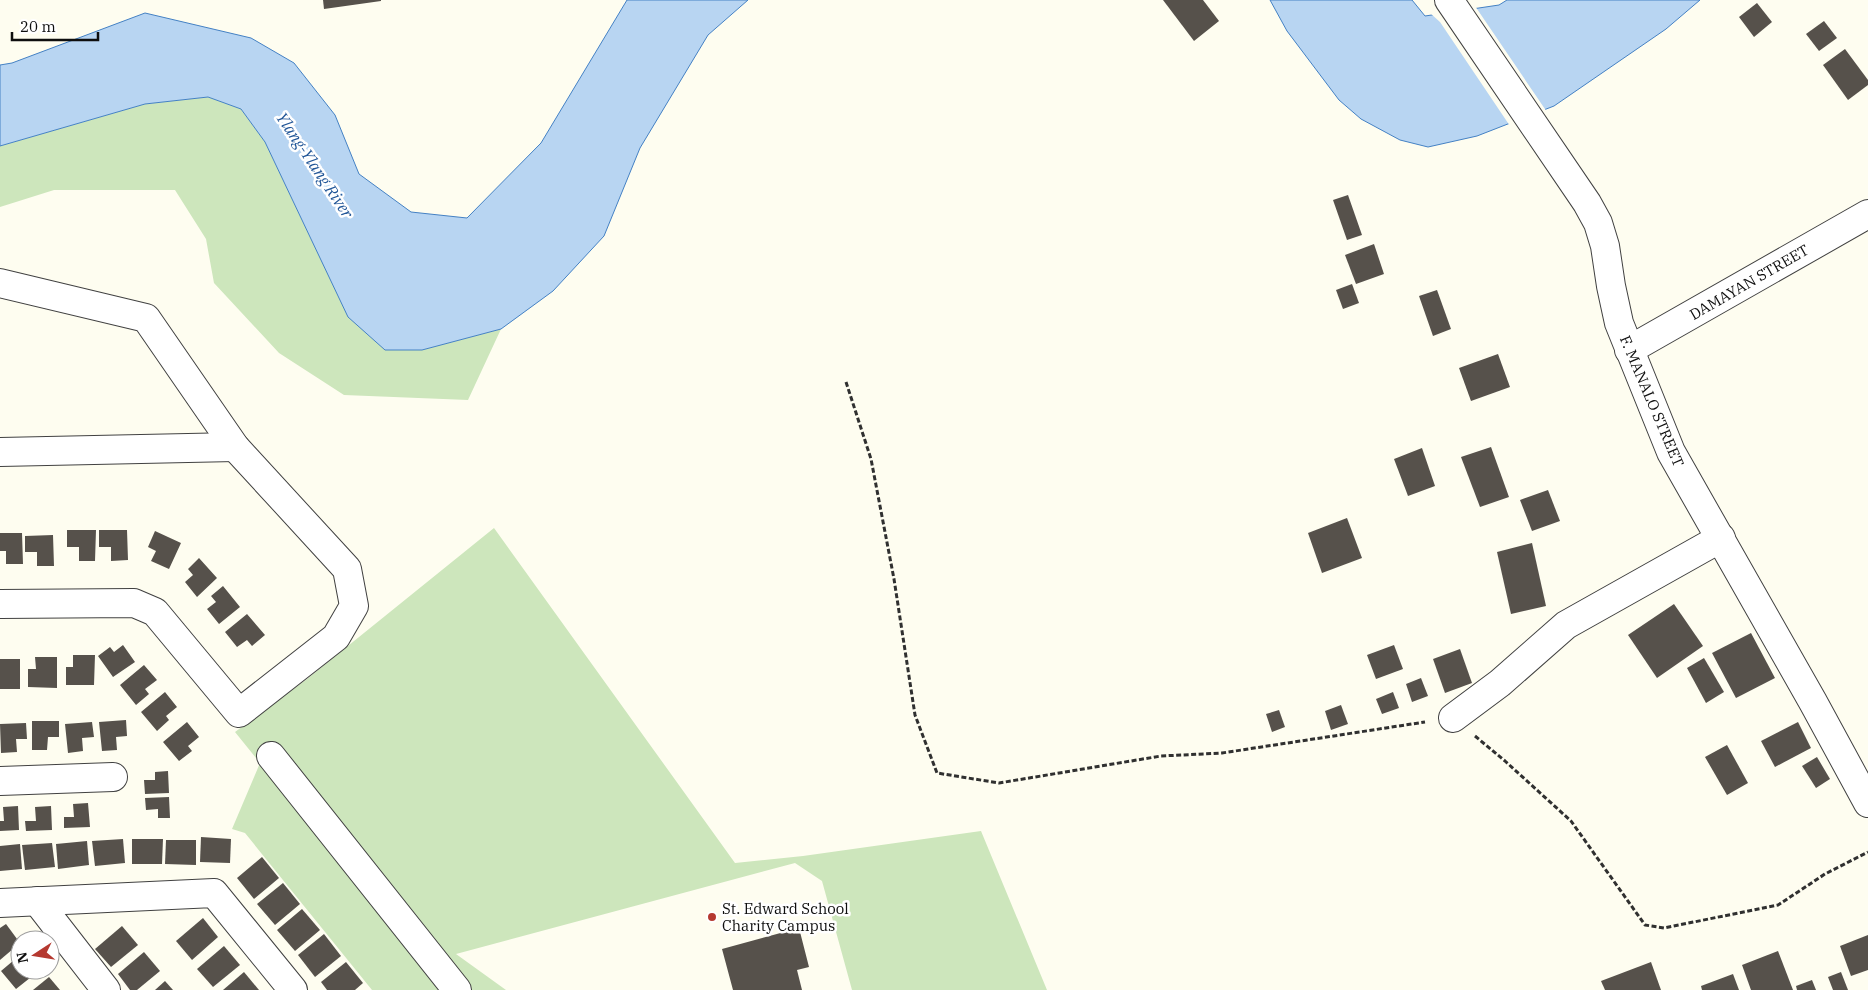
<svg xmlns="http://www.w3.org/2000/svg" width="1868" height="990" font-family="'IBM Plex Serif',serif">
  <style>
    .green { fill: #cde6bc }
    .water { fill: #b8d5f2; stroke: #4481c4 }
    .pier { fill: #fefdf0 }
    .building { fill: #56514b }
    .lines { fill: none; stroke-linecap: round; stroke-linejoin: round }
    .minor-casing { stroke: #414141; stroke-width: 30 }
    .path { stroke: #303030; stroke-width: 3; stroke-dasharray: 5 2.5; stroke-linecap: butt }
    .minor { stroke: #fff; stroke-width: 28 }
    .poi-dot { fill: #b53930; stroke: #fff; stroke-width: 2 }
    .labels { text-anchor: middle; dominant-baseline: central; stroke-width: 5; stroke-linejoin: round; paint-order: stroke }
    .street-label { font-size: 15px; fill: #0e0e0e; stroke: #fff }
    .poi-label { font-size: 15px; fill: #0e0e0e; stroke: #fff; text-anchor: start }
    .water-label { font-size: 16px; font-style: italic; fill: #205597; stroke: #fff }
  </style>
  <rect width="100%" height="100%" fill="#fefdf0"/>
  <g class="green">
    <path d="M208 97 241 109 265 142 312 241 422 350 501 329 468 400 344 395 279 353 214 283 206 239 175 190H54L0 207V146L145 104Z"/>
    <path d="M494 528 735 863 803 856 981 831 1047 990H852L822 881 795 863 456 954 506 990H372L245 833 232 829 260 763 235 732 307 679Z"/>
  </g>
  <g class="water">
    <path d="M627 0H748L708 35 640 148 604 236 553 291 501 329 422 350H385L348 317 265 142 241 109 208 97 145 104 0 146V65L12 63 145 13 251 38 294 63 335 115 359 174 411 212 467 218 541 143Z"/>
    <path d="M1270 0H1412L1425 16 1499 5 1507 0H1700L1666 29 1554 106 1477 136 1428 147 1400 140 1361 119 1339 100 1287 31Z"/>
  </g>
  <path class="pier" d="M1475 6 1547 112 1510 126 1440 22 1430 13Z"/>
  <g class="building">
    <path d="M323 0H381V1L324 9Z"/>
    <path d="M1163 0H1203L1219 21 1194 41Z"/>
    <path d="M1757 3 1772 22 1754 37 1739 17Z"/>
    <path d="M1824 21 1837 38 1819 51 1806 34Z"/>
    <path d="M1845 49 1868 80V85L1848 100 1823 65Z"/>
    <path d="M1348 195 1362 235 1347 240 1333 200Z"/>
    <path d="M1374 244 1384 274 1356 284 1345 255Z"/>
    <path d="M1352 284 1359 303 1343 309 1336 290Z"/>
    <path d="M1437 290 1451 329 1433 336 1419 296Z"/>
    <path d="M1498 354 1510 387 1471 401 1459 368Z"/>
    <path d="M1491 447 1509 497 1480 507 1461 457Z"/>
    <path d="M1422 448 1435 486 1408 496 1394 459Z"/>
    <path d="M1548 490 1560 521 1532 531 1520 500Z"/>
    <path d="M1347 518 1362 558 1322 573 1308 533Z"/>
    <path d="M67 530H96L95 561H79V547H67Z"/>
    <path d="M99 530H127L128 560 111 561V547H99Z"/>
    <path d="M155 531 181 543 169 569 151 561 156 551 148 547Z"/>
    <path d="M0 533H22L23 564H6V551H0Z"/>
    <path d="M53 535 54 566H37V552H25V536Z"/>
    <path d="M1532 543 1546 606 1511 614 1497 552Z"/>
    <path d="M199 558 217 578 197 597 185 582 193 575 188 569Z"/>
    <path d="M223 586 240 607 219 624 207 609 216 602 211 596Z"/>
    <path d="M1674 604 1703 646 1657 678 1628 635Z"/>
    <path d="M247 614 265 635 252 646 247 640 237 647 225 632Z"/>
    <path d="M1751 633 1775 678 1736 698 1712 653Z"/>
    <path d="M123 645 135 662 113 677 98 656 110 647 114 652Z"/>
    <path d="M1394 645 1403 669 1376 679 1367 655Z"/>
    <path d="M1460 649 1472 683 1445 693 1433 659Z"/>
    <path d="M73 655H95L94 685H66V667H73Z"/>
    <path d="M35 657H57V688L28 687V669H36Z"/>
    <path d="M1704 658 1724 692 1706 703 1687 668Z"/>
    <rect x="0" y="659" width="20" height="30"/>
    <path d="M144 665 157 680 145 689 149 694 136 705 120 685Z"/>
    <path d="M1421 678 1428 696 1412 702 1406 684Z"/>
    <path d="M165 692 177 707 166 716 169 720 157 731 141 712Z"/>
    <path d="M1393 692 1399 708 1382 714 1376 699Z"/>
    <path d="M1341 705 1348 724 1331 730 1325 711Z"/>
    <path d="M1279 710 1285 727 1272 732 1266 714Z"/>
    <path d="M126 720 127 736 116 737 117 750 102 751 99 722Z"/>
    <path d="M32 721H59V737H48L47 750H32Z"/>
    <path d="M92 722 94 737 82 738 83 751 68 753 65 724Z"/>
    <path d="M187 722 199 737 188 746 192 751 179 761 163 742Z"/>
    <path d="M1798 722 1811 748 1775 767 1761 741Z"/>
    <path d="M26 723 27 739H16L17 752 1 753 0 724Z"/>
    <path d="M1727 745 1748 783 1727 795 1705 757Z"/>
    <path d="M1817 757 1830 779 1816 788 1802 766Z"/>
    <path d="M168 771 169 793 145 794 144 780H155V772Z"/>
    <path d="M169 797 170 818H158V809L146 810 145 798Z"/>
    <path d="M88 803 90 827 64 828V817H74L73 804Z"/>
    <path d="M18 806 19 830 0 831V821H4L3 807Z"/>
    <path d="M51 806 52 830 26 831 25 821H36L35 807Z"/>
    <path d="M201 837 231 839 230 863 200 862Z"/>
    <path d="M123 839 125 863 95 866 92 841Z"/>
    <path d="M132 839H163L162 864H132Z"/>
    <path d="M166 840H196V865L165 864Z"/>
    <path d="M87 841 89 865 58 869 56 844Z"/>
    <path d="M52 843 55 867 25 870 22 845Z"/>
    <path d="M20 844 22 869 0 871V846Z"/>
    <path d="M262 857 279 878 254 899 237 878Z"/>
    <path d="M283 883 300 904 275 925 257 904Z"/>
    <path d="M302 909 320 930 295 951 277 930Z"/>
    <path d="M203 918 218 937 192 960 176 941Z"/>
    <path d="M6 924 20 943 0 960V928Z"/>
    <path d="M122 926 138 945 111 967 95 949Z"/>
    <path d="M799 928 809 967 797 970 802 990H733L722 949Z"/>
    <path d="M324 934 341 956 315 977 298 955Z"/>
    <path d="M1868 935V970L1851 976 1840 946Z"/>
    <path d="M224 946 240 965 213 987 197 969Z"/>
    <path d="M1778 951 1793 990H1751L1742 965Z"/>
    <path d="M144 952 160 971 137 990H130L118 974Z"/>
    <path d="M20 955V970H40L16 989 1 971Z"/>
    <path d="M346 962 363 983 355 990H327L321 982Z"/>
    <path d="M1651 962 1661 990H1605L1601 981Z"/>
    <path d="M244 972 259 990H223Z"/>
    <path d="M1841 972 1848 990H1833L1828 977Z"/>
    <path d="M1733 974 1739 990H1702L1701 986Z"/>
    <path d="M49 977 60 990H33Z"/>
    <path d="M1812 980 1816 990H1797L1796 986Z"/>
    <path d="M165 981 173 990H155Z"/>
  </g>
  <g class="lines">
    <defs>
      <g id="minor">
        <path d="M1449 0 1587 203 1598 223 1605 246 1611 286 1619 323 1671 452 1813 702 1868 803"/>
        <path d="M0 283 146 318 235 447 347 569 354 606 336 637 239 713 155 612 134 603 0 604"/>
        <path d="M1629 350 1868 214"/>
        <path d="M0 452 235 447"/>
        <path d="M1453 718 1500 683 1566 625 1721 538"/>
        <path d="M271 756 457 990"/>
        <path d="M0 781 113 777"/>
        <path d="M37 901 106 990"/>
        <path d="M0 903 214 893 293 990"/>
      </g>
    </defs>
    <use href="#minor" class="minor-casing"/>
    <g class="path">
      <path d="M846 382 871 459 894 579 915 715 937 773 999 783 1161 756 1222 753 1425 722"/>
      <path d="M1475 736 1505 761 1571 821 1645 925 1664 928 1778 905 1825 874 1868 852"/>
    </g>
    <use href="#minor" class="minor"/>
  </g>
  <circle class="poi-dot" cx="712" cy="917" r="5"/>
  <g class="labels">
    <g class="street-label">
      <text transform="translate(1749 282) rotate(-30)">DAMAYAN STREET</text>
      <text transform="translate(1652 401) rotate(67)">F. MANALO STREET</text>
    </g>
    <g class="poi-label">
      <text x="722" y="908">St. Edward School<tspan x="722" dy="17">Charity Campus</tspan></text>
    </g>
    <g class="water-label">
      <text transform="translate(315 165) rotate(56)">Ylang-Ylang River</text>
    </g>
  </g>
  <g transform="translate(35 955) rotate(258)"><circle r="24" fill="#ffffff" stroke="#9f9f9f"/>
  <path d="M0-4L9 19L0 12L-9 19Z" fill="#b53930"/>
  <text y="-8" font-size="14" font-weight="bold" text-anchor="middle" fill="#0e0e0e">N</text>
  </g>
  <path d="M12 32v8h86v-8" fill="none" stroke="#0e0e0e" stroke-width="2.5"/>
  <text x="20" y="32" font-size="15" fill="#0e0e0e" stroke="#ffffff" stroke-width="4" paint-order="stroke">20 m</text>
</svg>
